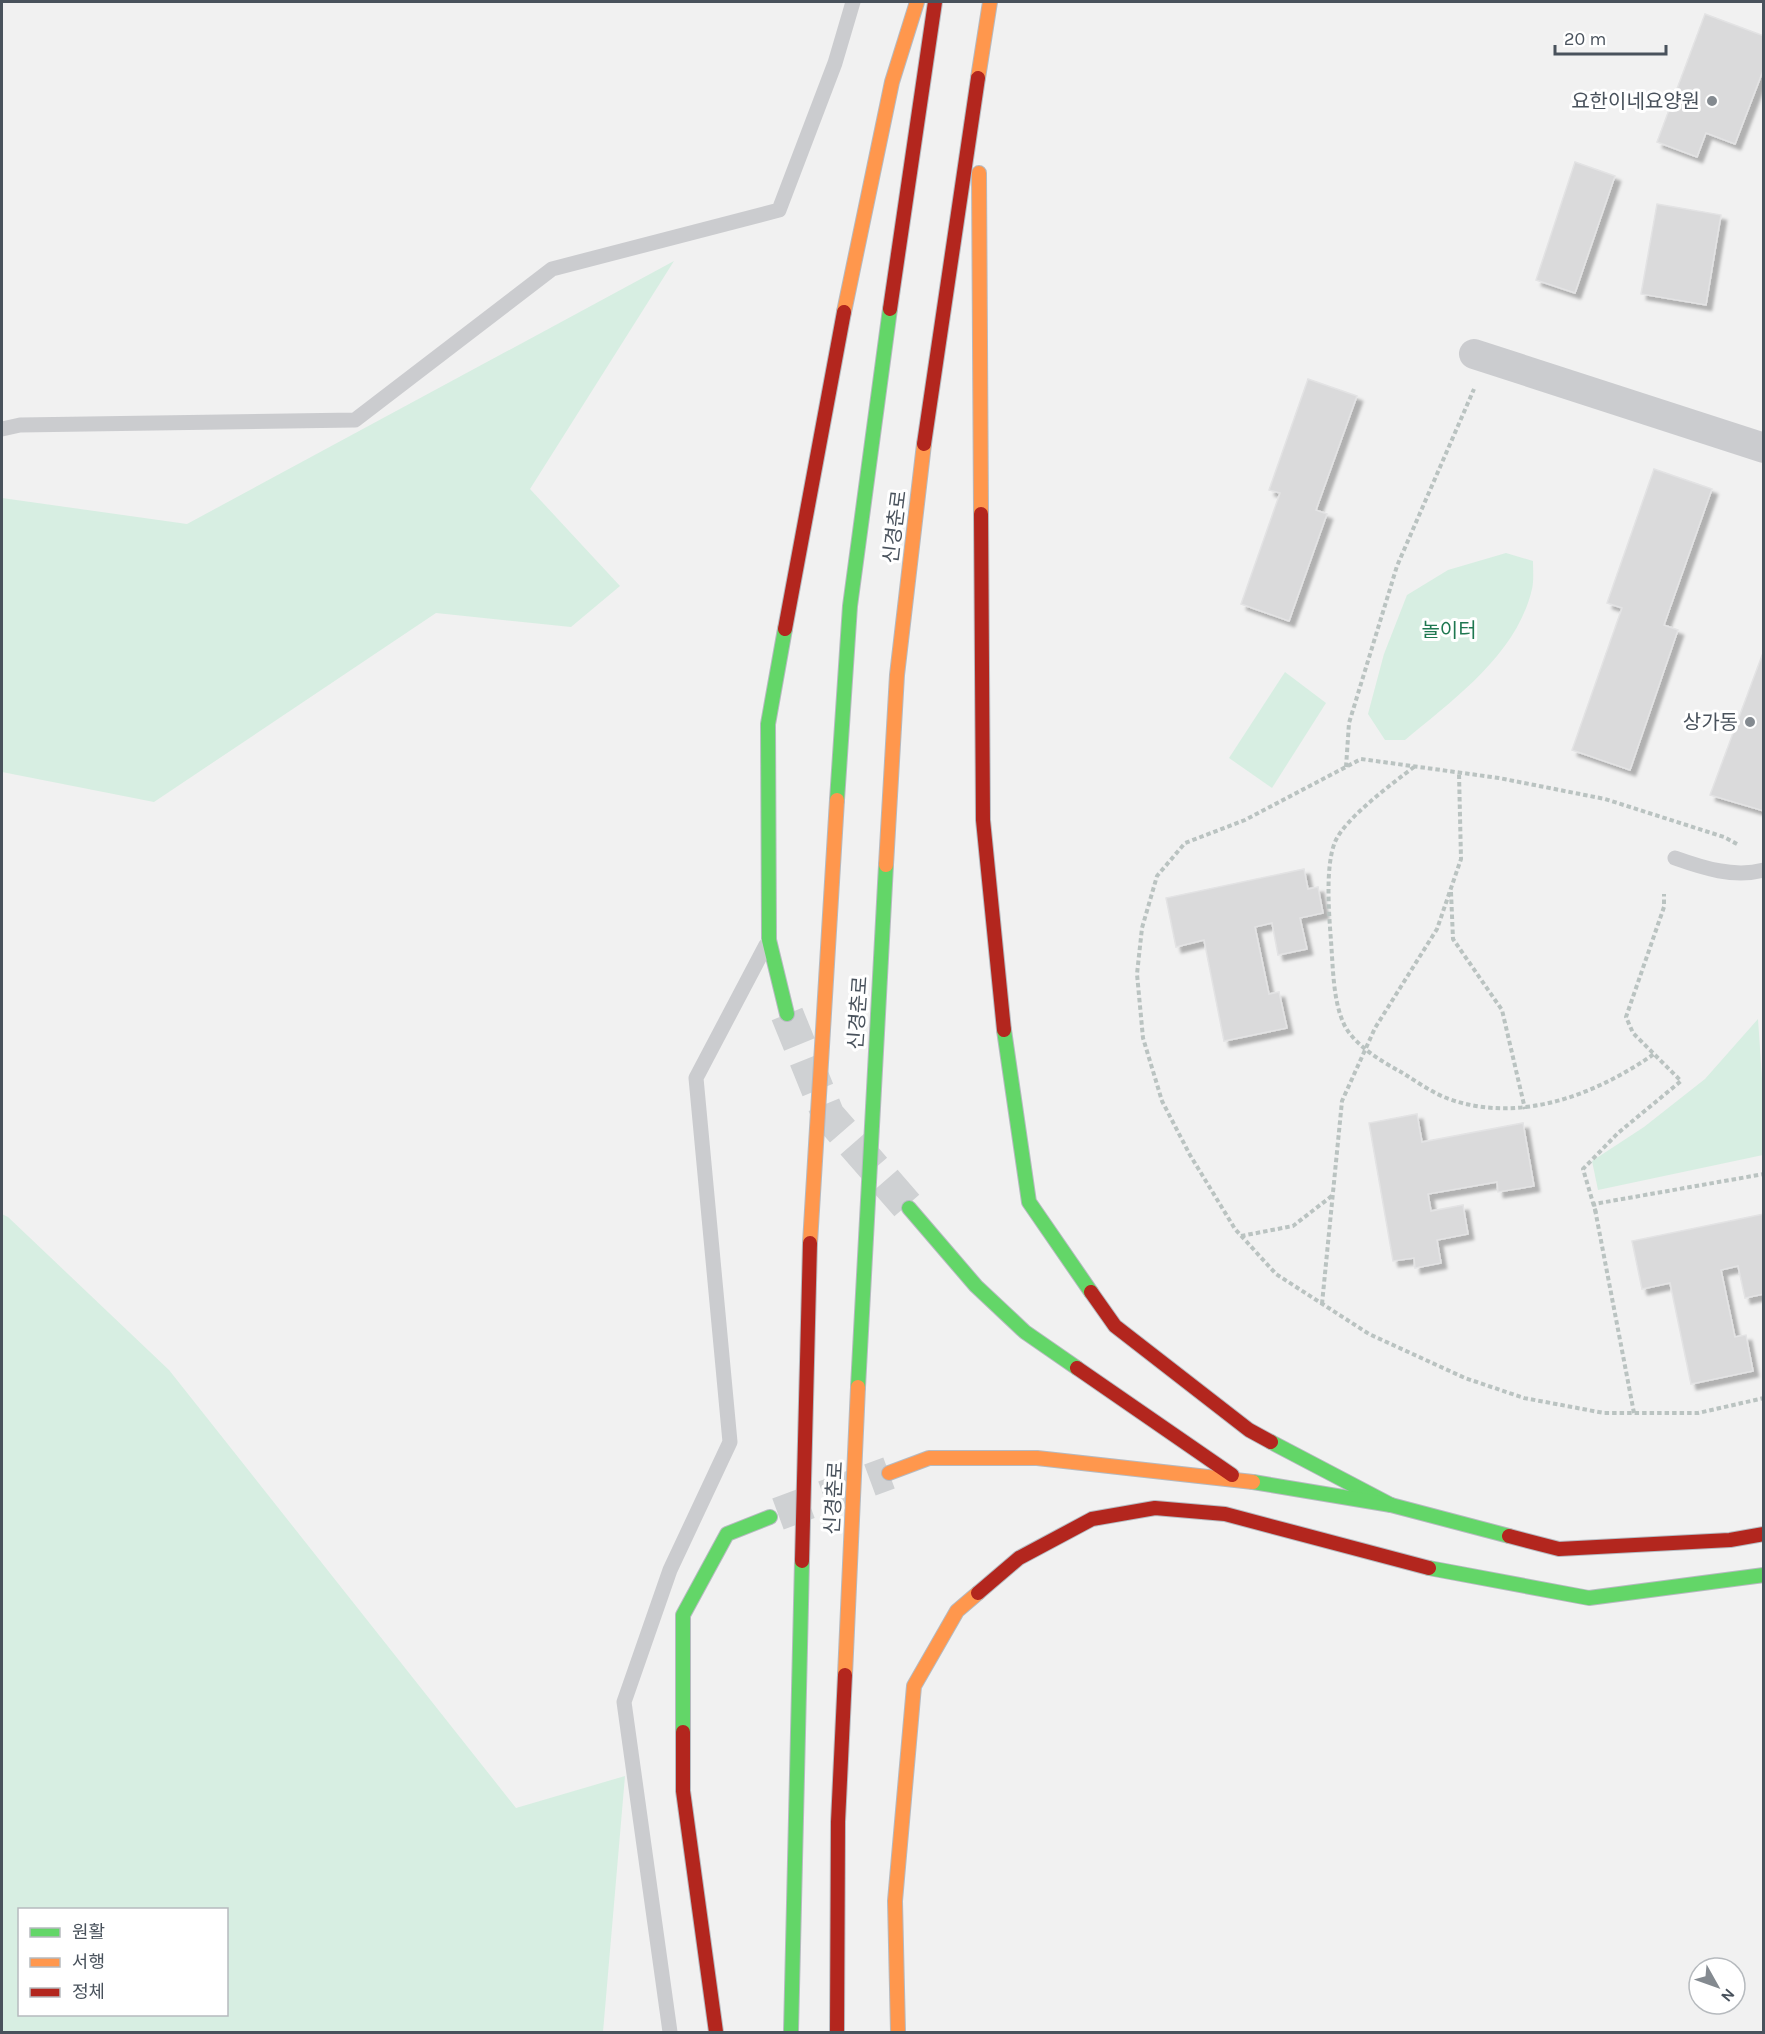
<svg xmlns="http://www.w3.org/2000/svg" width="1765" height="2034" font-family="Karla,'Noto Sans KR',sans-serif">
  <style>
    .green { fill: #d7eee2; fill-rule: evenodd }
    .building { fill: #dadadb; stroke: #e3e3e4; stroke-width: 1.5; filter: url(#shadow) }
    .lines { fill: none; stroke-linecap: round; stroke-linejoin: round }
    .highway-tunnel { stroke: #cfd1d3; stroke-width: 33; stroke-dasharray: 33 16; stroke-linecap: butt }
    .fast-casing { stroke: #b6bac0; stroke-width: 16 }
    .slow-casing { stroke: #b6bac0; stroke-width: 16 }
    .jam-casing { stroke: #b6bac0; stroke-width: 16 }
    .path { stroke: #bac3c1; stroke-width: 4; stroke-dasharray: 4.5 3; stroke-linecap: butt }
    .lane { stroke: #cbcccf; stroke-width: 15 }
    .street { stroke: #cbcccf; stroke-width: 30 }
    .fast { stroke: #63d668; stroke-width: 14 }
    .slow { stroke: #ff974d; stroke-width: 14 }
    .jam { stroke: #b3261e; stroke-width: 14 }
    .poi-dot { fill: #848a90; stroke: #fff; stroke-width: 2 }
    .labels { text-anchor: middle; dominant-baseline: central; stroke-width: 6; stroke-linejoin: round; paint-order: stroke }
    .poi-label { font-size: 20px; fill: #49525c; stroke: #fff; text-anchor: end }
    .street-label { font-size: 20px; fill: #49525c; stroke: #fff }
    .park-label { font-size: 20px; fill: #1f7851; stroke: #fff }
  </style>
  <defs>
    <filter id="shadow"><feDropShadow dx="5.5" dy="5.5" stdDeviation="1.5" flood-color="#0004"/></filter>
  </defs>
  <rect width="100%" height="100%" fill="#f1f1f1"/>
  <g class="green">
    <path d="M674 261 530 489 620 586 571 627 436 613 154 802 2 772V498L187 524Z"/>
    <path d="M1506 553 1533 561C1533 569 1534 580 1532 589 1517 654 1454 699 1405 740H1385L1368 714 1384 654 1407 595 1448 570Z"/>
    <path d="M1285 672 1326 703 1272 788 1229 758Z"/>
    <path d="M1758 1019 1763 1093V1155L1598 1190 1592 1161 1644 1127 1705 1079Z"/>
    <path d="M2 1214 8 1217 169 1370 516 1808 625 1776 603 2032H2ZM20 1910H226V2014H20Z"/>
  </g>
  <g class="building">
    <path d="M1705 14 1764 36V68L1735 144 1706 133 1697 157 1657 142Z"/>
    <path d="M1575 162 1615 176 1575 293 1536 280Z"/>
    <path d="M1657 204 1721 215 1706 305 1641 294Z"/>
    <path d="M1308 379 1357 396 1316 510 1327 514 1289 621 1241 604 1280 493 1269 490Z"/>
    <path d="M1654 469 1712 489 1664 625 1678 630 1630 770 1572 750 1622 608 1607 603Z"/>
    <path d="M1764 650V811L1710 795Z"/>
    <path d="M1304 869 1308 889 1318 887 1323 913 1300 918 1307 949 1278 955 1272 923 1255 927 1269 994 1279 992 1287 1028 1224 1041 1204 940 1176 947 1166 898Z"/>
    <path d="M1417 1114 1422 1142 1523 1123 1534 1186 1498 1192 1497 1182 1428 1194 1431 1211 1463 1205 1468 1234 1437 1240 1441 1263 1415 1268 1414 1258 1393 1261 1369 1123Z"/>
    <path d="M1764 1214V1294L1745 1298 1738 1266 1721 1270 1735 1337 1746 1335 1753 1371 1691 1384 1670 1283 1642 1289 1632 1241Z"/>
  </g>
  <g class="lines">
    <g class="highway-tunnel">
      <path d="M787 1014 828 1115 909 1208"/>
      <path d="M778 1514 889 1473"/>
    </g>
    <defs>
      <g id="fast">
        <path d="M785 629 768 724 769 940 787 1014"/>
        <path d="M837 800 850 606 890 309"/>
        <path d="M1004 1030 1029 1202 1091 1292"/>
        <path d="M909 1208 976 1286 1025 1332 1077 1368"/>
        <path d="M858 1387 886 865"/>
        <path d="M1271 1442 1391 1505"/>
        <path d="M1253 1482 1391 1505 1509 1536"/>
        <path d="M1429 1568 1589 1598 1764 1575"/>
        <path d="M683 1732V1615L727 1534 770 1517"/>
        <path d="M791 2032 802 1561"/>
      </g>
      <g id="slow">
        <path d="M978 78 990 2"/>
        <path d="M979 173 981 514"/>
        <path d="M844 312 892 82 917 2"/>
        <path d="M886 865 897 675 924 444"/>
        <path d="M810 1243 837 800"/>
        <path d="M889 1473 929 1458H1037L1253 1482"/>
        <path d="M845 1675 858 1387"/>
        <path d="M898 2032 895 1901 914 1686 957 1611 978 1593"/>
      </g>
      <g id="jam">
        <path d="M890 309 935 2"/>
        <path d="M924 444 978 78"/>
        <path d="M981 514 983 820 1004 1030"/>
        <path d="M785 629 844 312"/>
        <path d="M1091 1292 1115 1326 1249 1430 1271 1442"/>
        <path d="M1077 1368 1232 1475"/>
        <path d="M1509 1536 1559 1549 1730 1540 1764 1534"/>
        <path d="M802 1561 810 1243"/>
        <path d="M978 1593 1019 1558 1092 1519 1155 1508 1225 1514 1429 1568"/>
        <path d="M683 1732V1791L716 2032"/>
        <path d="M837 2032 838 1822 845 1675"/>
      </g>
    </defs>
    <use href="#fast" class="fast-casing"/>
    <use href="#slow" class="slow-casing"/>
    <use href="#jam" class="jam-casing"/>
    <g class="path">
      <path d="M1346 767 1349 723 1397 566 1474 389"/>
      <path d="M1414 767C1393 783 1345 818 1335 842 1325 866 1329 915 1331 941 1333 967 1333 999 1343 1022 1352 1044 1381 1061 1401 1072 1416 1081 1432 1093 1449 1099 1520 1124 1595 1095 1654 1054"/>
      <path d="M1737 844 1724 837 1605 799 1499 778 1361 759 1245 820 1185 843 1157 876 1142 928 1137 974 1143 1038 1162 1101 1190 1155 1235 1229 1276 1274 1369 1334 1465 1378 1524 1398 1604 1413H1698L1764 1398"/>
      <path d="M1451 892 1453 939 1502 1010 1525 1109"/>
      <path d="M1596 1213 1583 1169 1618 1133 1681 1081 1633 1033 1626 1017 1664 907V894"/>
      <path d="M1241 1236 1293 1226 1333 1195"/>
      <path d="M1322 1304 1342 1101 1375 1028 1437 929 1461 859 1459 773"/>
      <path d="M1634 1413 1594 1204 1764 1174"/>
    </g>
    <g class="lane">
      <path d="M2 429 20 425 355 420 552 269 779 210 835 63 853 2"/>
      <path d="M1675 858C1703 868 1734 878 1764 870"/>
      <path d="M670 2032 624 1702 670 1570 730 1442 696 1078 766 945"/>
    </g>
    <path class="street" d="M1474 354 1764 448"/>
    <use href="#fast" class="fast"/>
    <use href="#slow" class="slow"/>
    <use href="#jam" class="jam"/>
  </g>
  <g class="poi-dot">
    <circle cx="1712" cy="101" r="6"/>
    <circle cx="1750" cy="722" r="6"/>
  </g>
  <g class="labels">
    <g class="poi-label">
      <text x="1700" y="101">요한이네요양원</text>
      <text x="1738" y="722">상가동</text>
    </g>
    <g class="street-label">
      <text transform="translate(895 527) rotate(-83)">신경춘로</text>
      <text transform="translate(858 1013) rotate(-86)">신경춘로</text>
      <text transform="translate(834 1498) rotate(-87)">신경춘로</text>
    </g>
    <g class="park-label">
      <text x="1449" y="630">놀이터</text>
    </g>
  </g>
  <rect width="1765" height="2034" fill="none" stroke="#49525c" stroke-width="6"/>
  <rect x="18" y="1908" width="210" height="108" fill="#ffffff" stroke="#b6babe" stroke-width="1.5"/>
  <rect x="30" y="1928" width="30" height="9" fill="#63d668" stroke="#b6babe" stroke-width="1.5"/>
  <text x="72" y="1938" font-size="18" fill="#49525c">원활</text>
  <rect x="30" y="1958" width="30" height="9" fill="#ff974d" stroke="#b6babe" stroke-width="1.5"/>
  <text x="72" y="1968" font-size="18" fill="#49525c">서행</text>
  <rect x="30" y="1988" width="30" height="9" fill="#b3261e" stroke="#b6babe" stroke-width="1.5"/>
  <text x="72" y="1998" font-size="18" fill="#49525c">정체</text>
  <g transform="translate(1717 1986) rotate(130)"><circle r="28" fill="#ffffff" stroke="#b6babe" stroke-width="1.5"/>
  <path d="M0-4.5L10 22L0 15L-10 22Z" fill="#848a90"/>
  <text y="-9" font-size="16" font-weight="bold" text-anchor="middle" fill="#49525c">N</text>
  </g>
  <path d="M1555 45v9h111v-9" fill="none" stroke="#49525c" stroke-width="3"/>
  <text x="1564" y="45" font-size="18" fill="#49525c" stroke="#ffffff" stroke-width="4.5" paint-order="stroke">20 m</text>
</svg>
